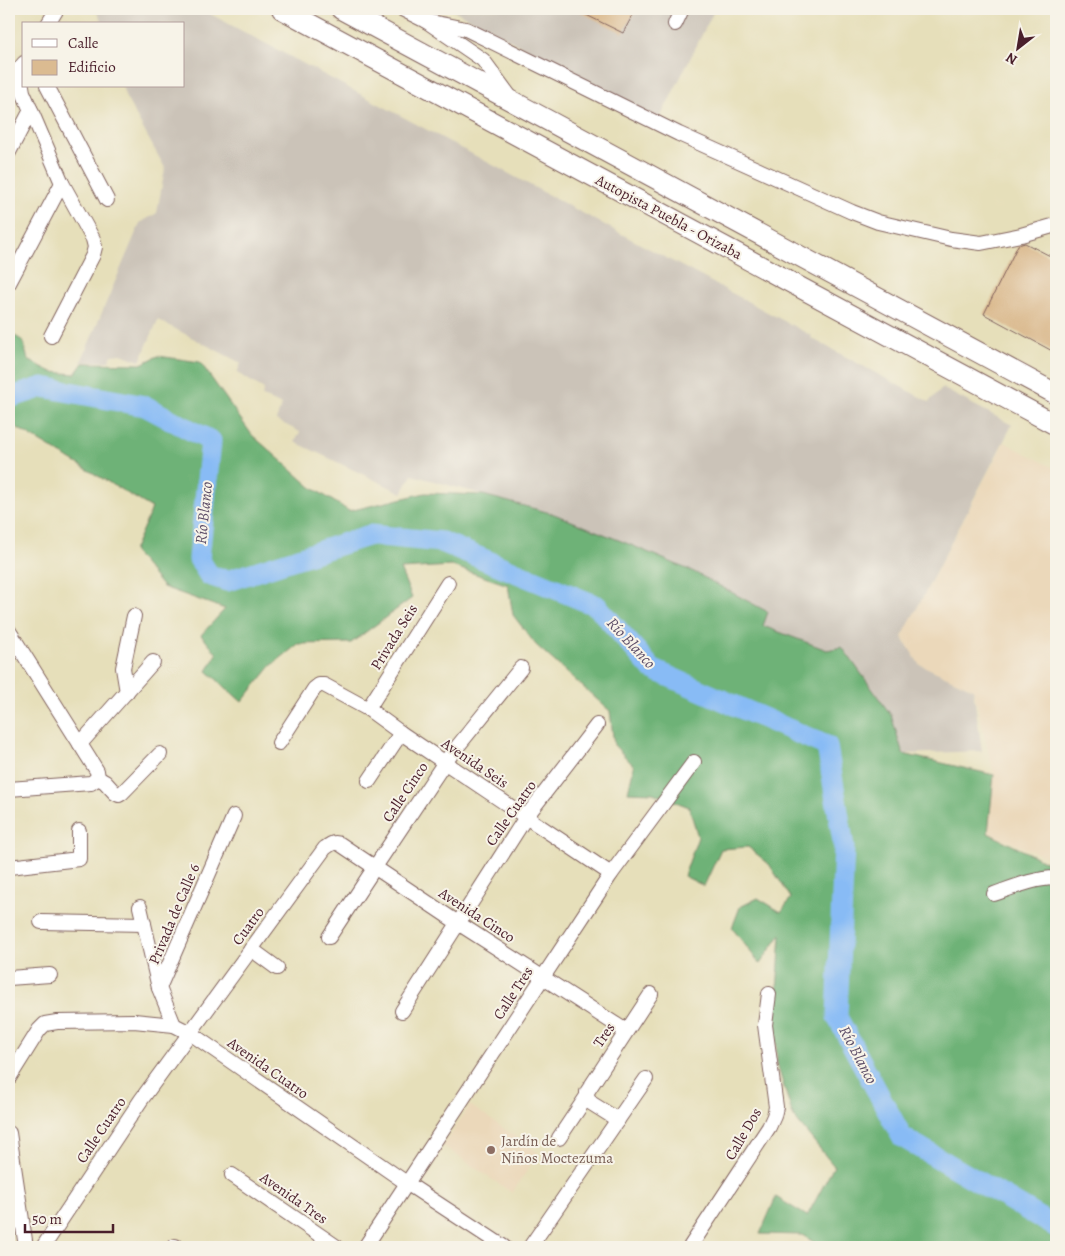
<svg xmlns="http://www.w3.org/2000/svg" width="1065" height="1256" font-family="Alegreya,serif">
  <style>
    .built { fill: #ebd8ba }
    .industrial { fill: #cbc3b8 }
    .forest { fill: #6eb277; stroke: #5c6851 }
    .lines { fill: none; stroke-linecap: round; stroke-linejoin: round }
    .river { stroke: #88bbf5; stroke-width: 21 }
    .building { fill: #dbbb91 }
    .minor-casing { stroke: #81625d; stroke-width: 16 }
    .highway-casing { stroke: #81625d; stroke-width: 22 }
    .minor { stroke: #fff; stroke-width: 14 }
    .highway { stroke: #fff; stroke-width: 20 }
    .education-dot { fill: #8d6e63; stroke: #f7f3e8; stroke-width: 2 }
    .labels { text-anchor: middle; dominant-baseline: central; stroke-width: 4; stroke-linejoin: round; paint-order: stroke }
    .street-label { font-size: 15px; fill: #4a1f2b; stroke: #f7f3e8 }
    .education-label { font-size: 15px; fill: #785e54; stroke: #f7f3e8; text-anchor: start }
    .water-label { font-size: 16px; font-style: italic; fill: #5d4e68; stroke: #f7f3e8 }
  </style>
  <rect width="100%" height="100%" fill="#f7f3e8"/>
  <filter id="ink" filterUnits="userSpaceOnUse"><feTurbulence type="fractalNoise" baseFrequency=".02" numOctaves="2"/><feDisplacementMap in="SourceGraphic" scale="10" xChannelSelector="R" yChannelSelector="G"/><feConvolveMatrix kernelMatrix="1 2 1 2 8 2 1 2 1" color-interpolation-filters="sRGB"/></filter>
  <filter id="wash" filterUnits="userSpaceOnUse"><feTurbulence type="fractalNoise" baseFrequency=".0096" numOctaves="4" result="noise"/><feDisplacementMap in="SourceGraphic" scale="20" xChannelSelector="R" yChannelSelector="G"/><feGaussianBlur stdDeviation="1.12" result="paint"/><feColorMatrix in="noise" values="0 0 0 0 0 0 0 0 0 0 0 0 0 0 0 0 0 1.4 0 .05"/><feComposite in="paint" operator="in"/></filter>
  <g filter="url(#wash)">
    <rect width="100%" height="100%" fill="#e6dfba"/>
    <g class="built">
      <path d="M1004 442 1056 469V861L988 833 994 775 973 689 919 664 902 637Z"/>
      <path d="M470 1105 539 1153 512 1193 443 1146Z"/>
    </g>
    <g class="industrial">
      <path d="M95 9H201L812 336 811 338 929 402 942 388 1012 425 902 637 919 664 973 689 982 751 903 754 891 715 842 647 827 650 763 626 554 514 412 475 402 493 295 442 300 432 276 420 282 405 262 396 264 389 237 373 241 363 158 320 140 361 121 354 112 355 109 361 81 362 140 223 157 213 165 168 126 98 122 86H184V24H103L101 19Z"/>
      <path d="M451 9H715L659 120Z"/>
    </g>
    <path class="forest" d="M9 332 23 341 28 360 52 372 75 374 83 363 141 364 158 356 200 362 252 435 311 487 349 511 425 493 483 495 554 514 631 545 694 572 768 612 763 626 827 650 842 647 891 715 903 754 994 775 988 833 1056 867V1247H822L802 1235 760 1234 776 1197 807 1216 834 1166 793 1116 777 1064 775 1020 781 934 760 964 732 928 740 907 758 898 781 912 791 898 769 864 748 847 721 849 704 886 684 876 698 837 689 807 653 793 628 792 634 766 614 745 610 711 536 645 513 615 508 585 452 566 400 569 412 598 351 643 298 644 271 666 242 702 207 671 217 654 201 635 225 609 163 587 133 551 152 508 9 423Z"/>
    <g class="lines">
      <path class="river" d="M9 398 43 387 145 406 211 441 199 559 209 575 227 581 370 535 442 542 597 606 652 669 827 746 844 847 837 1017 902 1137 1056 1227"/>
    </g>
    <g id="blocks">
      <g class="building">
        <path d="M574 9H636L623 33Z"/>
        <path d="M1025 243 1056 259V353L984 314 1018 245Z"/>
      </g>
    </g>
  </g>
  <g filter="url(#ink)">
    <use href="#blocks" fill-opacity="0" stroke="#81625d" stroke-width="1"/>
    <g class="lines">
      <defs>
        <g id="minor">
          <path d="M402 9 426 21 483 60 511 98"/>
          <path d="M426 21 466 29 679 134 852 212 878 222 951 239 981 243 1021 235 1056 225"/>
          <path d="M48 24 57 9"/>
          <path d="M675 24 682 9"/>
          <path d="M24 63 19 69 23 92 62 183 93 239 95 247 93 255 51 336"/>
          <path d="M47 86 107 200"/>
          <path d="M9 152 31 110"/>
          <path d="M9 283 62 183"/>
          <path d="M9 631 97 771 98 778"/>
          <path d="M127 692 123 668 134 616"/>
          <path d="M368 709 448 583"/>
          <path d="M279 743 314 689 319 685H324L368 709 401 733 611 874"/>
          <path d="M80 744 153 662"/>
          <path d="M98 778 105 782 115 793 119 795 122 793 160 754"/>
          <path d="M369 781 401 733"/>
          <path d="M9 789 91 783 98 778"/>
          <path d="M9 867 79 859V831"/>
          <path d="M994 894C1014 887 1035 878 1056 878"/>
          <path d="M140 907 159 988 174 1025"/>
          <path d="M41 922 144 924"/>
          <path d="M329 937 375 867 445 762 521 668"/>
          <path d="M251 949 277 968"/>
          <path d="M9 978 50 975"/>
          <path d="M159 988 234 816"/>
          <path d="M402 1011 526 817 597 725"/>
          <path d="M9 1078 39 1030 45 1024 57 1022 134 1021 174 1025 190 1033 408 1184 504 1247"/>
          <path d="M587 1096 591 1103 618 1120"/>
          <path d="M9 1133 26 1247"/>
          <path d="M559 1138 587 1096V1092L651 994"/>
          <path d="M232 1175 337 1247"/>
          <path d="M175 1246 177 1247"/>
          <path d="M43 1247 141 1100 325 848C330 845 333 841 340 844L458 923 626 1031"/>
          <path d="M365 1247 611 874 694 762"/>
          <path d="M530 1247 646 1079"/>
          <path d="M690 1247 769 1127 774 1116 776 1107 765 1025 769 994"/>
        </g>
        <g id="highway">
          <path d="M282 9 1056 425"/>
          <path d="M341 9 1056 394"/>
        </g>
      </defs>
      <use href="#minor" class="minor-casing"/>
      <use href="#highway" class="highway-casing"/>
      <use href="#minor" class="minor"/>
      <use href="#highway" class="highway"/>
    </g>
  </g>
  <circle class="education-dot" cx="491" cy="1150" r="5"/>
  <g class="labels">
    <g class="street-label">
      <text transform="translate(669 217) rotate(28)">Autopista Puebla - Orizaba</text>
      <text transform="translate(394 637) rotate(-58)">Privada Seis</text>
      <text transform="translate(475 763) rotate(34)">Avenida Seis</text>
      <text transform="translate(405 792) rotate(-56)">Calle Cinco</text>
      <text transform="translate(511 813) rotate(-55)">Calle Cuatro</text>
      <text transform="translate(174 914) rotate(-67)">Privada de Calle 6</text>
      <text transform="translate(477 915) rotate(33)">Avenida Cinco</text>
      <text transform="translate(248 926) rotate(-54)">Cuatro</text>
      <text transform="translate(513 993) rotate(-57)">Calle Tres</text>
      <text transform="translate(604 1035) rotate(-56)">Tres</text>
      <text transform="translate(268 1068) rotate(35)">Avenida Cuatro</text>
      <text transform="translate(101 1130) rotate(-56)">Calle Cuatro</text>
      <text transform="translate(743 1134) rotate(-60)">Calle Dos</text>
      <text transform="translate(294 1198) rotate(35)">Avenida Tres</text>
    </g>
    <g class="education-label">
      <text x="501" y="1141">Jardín de<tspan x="501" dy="17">Niños Moctezuma</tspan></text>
    </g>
    <g class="water-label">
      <text transform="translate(204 513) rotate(-84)">Río Blanco</text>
      <text transform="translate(631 643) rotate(47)">Río Blanco</text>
      <text transform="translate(858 1055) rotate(62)">Río Blanco</text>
    </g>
  </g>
  <rect width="1065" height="1256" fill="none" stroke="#f7f3e8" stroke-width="30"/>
  <rect x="22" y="22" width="162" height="65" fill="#f7f3e8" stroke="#b29e9c"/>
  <rect x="32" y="39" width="25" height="8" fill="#ffffff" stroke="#b29e9c"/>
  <text x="68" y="48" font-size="15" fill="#4a1f2b">Calle</text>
  <rect x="32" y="60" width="25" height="15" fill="#dbbb91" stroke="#b29e9c"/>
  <text x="68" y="72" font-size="15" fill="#4a1f2b">Edificio</text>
  <g transform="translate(1018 48) rotate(211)" stroke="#f7f3e8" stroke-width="4" paint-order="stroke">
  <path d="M0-4L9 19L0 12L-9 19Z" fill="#4a1f2b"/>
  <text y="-8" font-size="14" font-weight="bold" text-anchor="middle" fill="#4a1f2b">N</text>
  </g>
  <path d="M25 1224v8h88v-8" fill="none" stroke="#4a1f2b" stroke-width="2.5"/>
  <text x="32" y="1224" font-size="15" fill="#4a1f2b" stroke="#f7f3e8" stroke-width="4" paint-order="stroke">50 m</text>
</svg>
